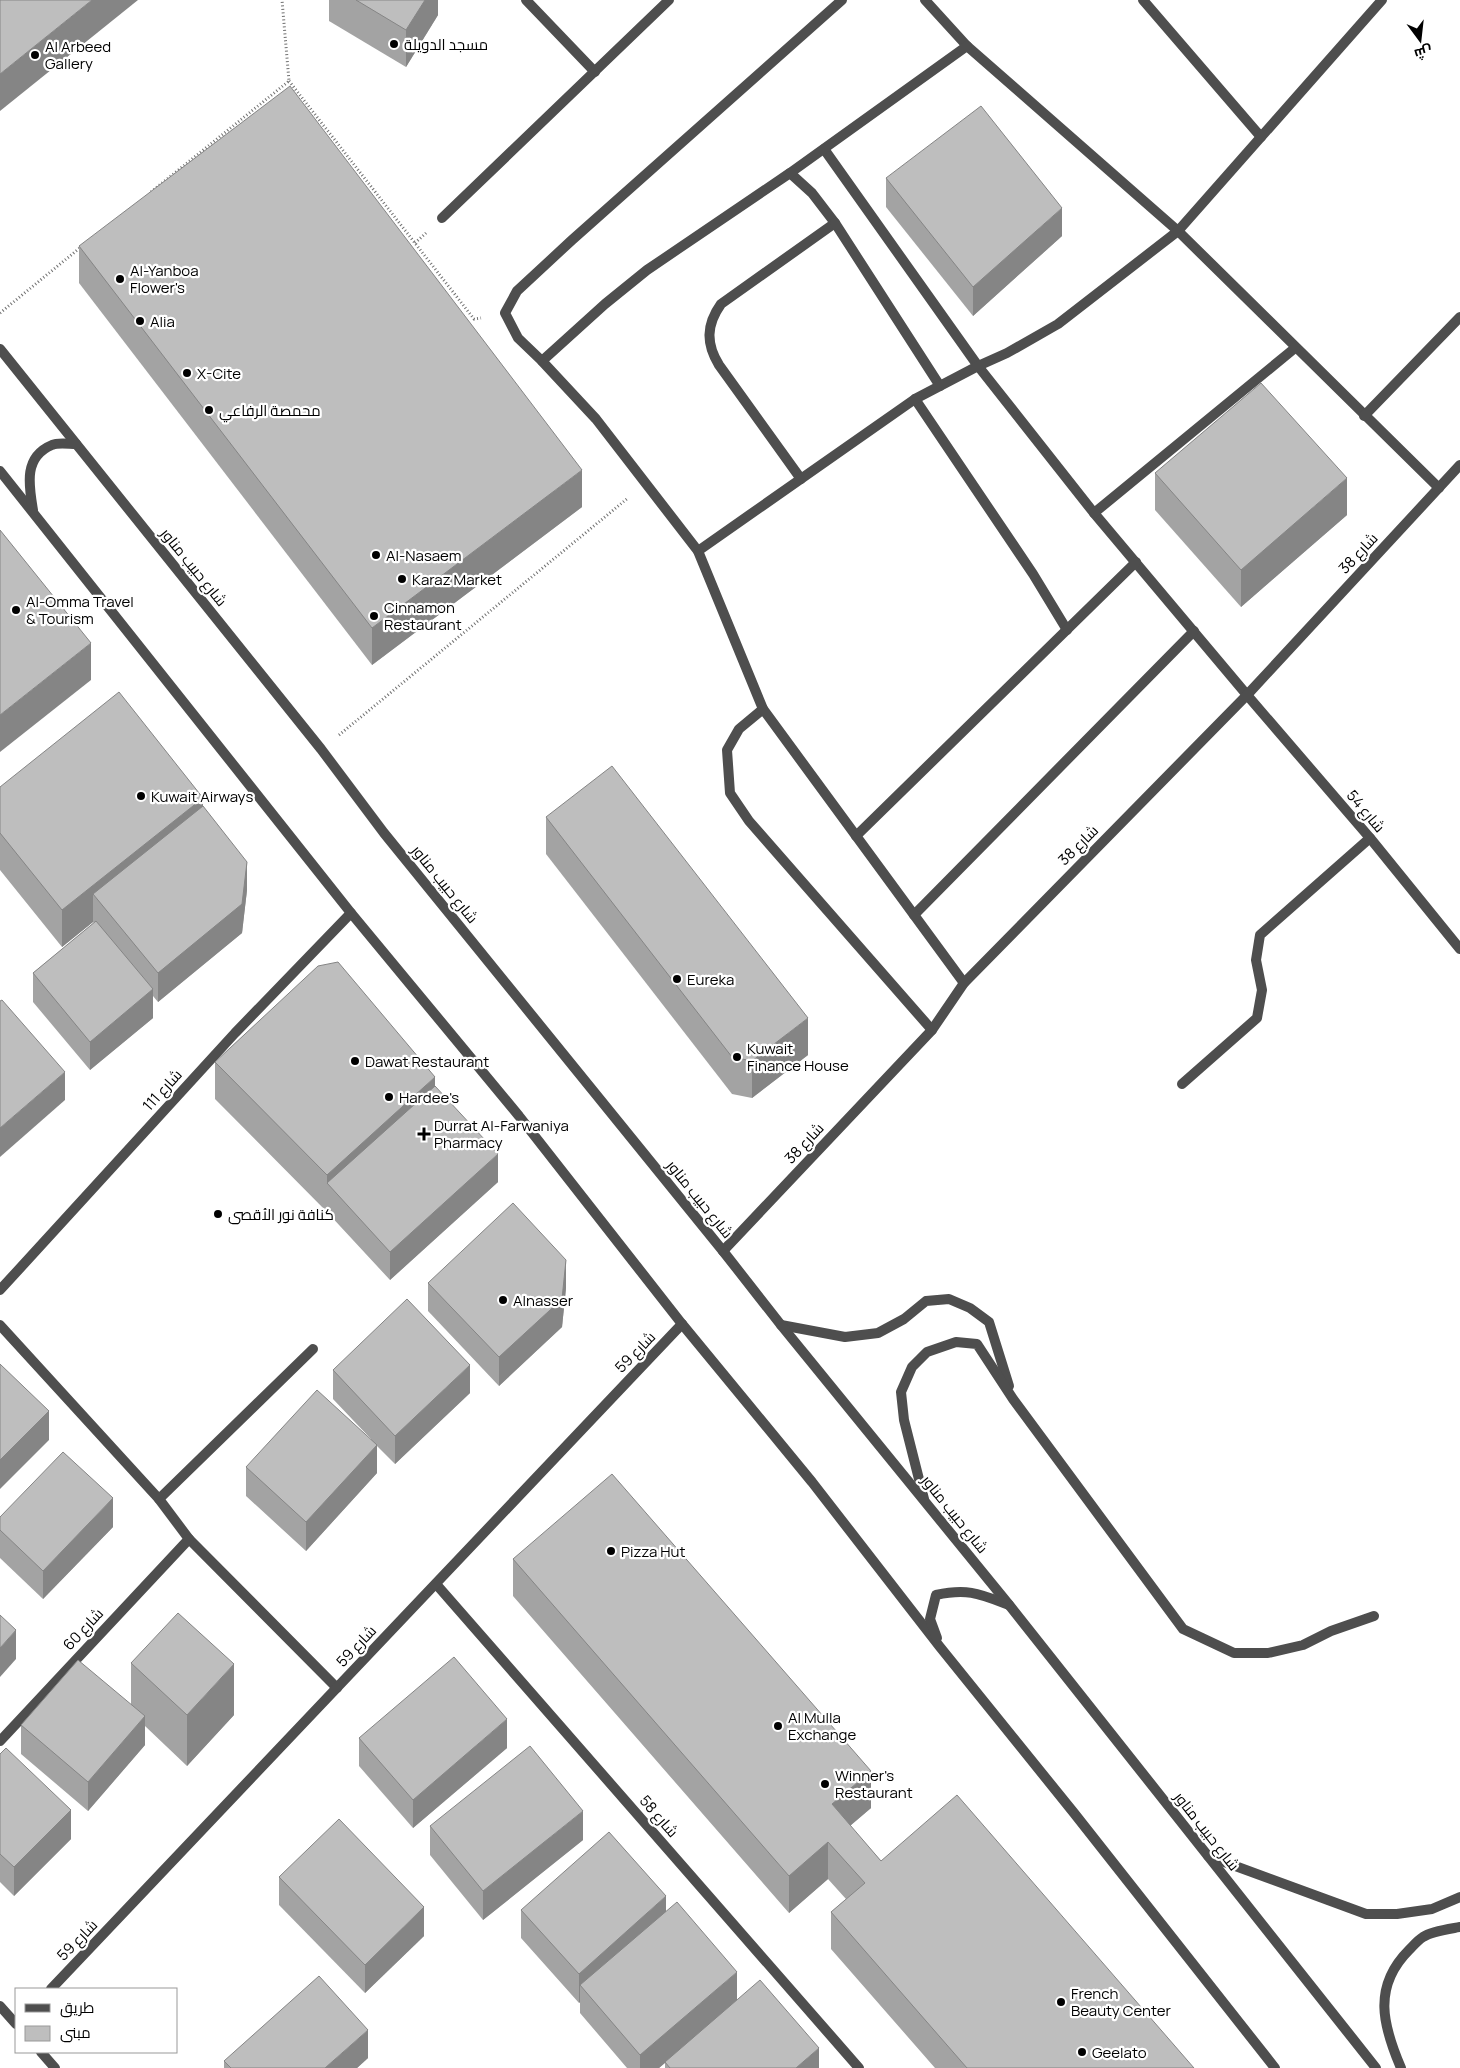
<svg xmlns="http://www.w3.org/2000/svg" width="1460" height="2068" font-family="Manrope,Cairo,sans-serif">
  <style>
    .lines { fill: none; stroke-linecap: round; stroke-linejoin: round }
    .path { stroke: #707070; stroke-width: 3; stroke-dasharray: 1 2.5; stroke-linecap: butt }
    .service { stroke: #4e4e4e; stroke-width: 10 }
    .minor { stroke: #4e4e4e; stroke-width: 10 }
    .tertiary { stroke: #4e4e4e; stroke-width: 10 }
    .wall { fill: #a3a3a3 }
    .shaded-wall { fill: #858585 }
    .building { fill: #bebebe; stroke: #858585 }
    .poi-dot { fill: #000; stroke: #fff; stroke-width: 2 }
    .labels { text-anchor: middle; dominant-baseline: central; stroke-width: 4.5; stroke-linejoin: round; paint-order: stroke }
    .poi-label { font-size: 15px; fill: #000; stroke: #fff; text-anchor: start }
    .street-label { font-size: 15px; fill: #000; stroke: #fff }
  </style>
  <rect width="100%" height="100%" fill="#fff"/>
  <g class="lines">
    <g class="path">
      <path d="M289 81 474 319 481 318"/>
      <path d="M151 192 289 81 282 0"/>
      <path d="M415 243 426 233"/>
      <path d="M0 313 81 247"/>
      <path d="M339 735 628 498"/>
    </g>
    <g class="service">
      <path d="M526 0 595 72"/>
      <path d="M925 0 967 46 1178 231 1439 488"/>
      <path d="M1143 0 1261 137"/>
      <path d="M824 149 978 366 1094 513 1247 695"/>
      <path d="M790 173 812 193 835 223 721 304C706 325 706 344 719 365L801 479"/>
      <path d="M442 218 669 0"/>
      <path d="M835 223 940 386"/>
      <path d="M542 361 518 338 505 313 517 291 572 240 842 0"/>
      <path d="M915 399 1033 574 1067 630"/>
      <path d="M1364 416 1460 317"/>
      <path d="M1094 513 1295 348"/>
      <path d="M698 551 915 399 978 366 1007 353 1058 324 1178 231 1382 0"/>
      <path d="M763 709 739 729 727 750 730 793 749 821 932 1030"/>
      <path d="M856 836 1136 562"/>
      <path d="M914 915 1194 631"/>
      <path d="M964 983 763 709 698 551 596 419 542 361 605 304 647 270 790 173 967 46"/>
      <path d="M1182 1084 1257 1018 1262 990 1256 960 1260 935 1370 838"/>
      <path d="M781 1325 845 1337 878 1333 904 1319 926 1301 949 1299 970 1308 989 1322 1009 1386"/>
      <path d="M924 1499 904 1420 901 1392 912 1367 927 1352 956 1342 977 1344 1013 1399 1183 1629 1234 1653H1268L1303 1645 1331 1631 1374 1616"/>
      <path d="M1208 1856 1366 1914H1397L1432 1909 1460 1897"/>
      <path d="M1401 2068C1383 2026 1372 1987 1409 1950 1413 1946 1418 1940 1423 1937 1432 1931 1449 1929 1460 1927"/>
    </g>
    <g class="minor">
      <path d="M1247 695 1370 838 1460 949"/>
      <path d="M723 1251 932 1030 964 983 1247 695 1460 465"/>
      <path d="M0 1290 235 1033 351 913"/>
      <path d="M0 1325 159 1499 189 1539 337 1688"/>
      <path d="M159 1499 313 1349"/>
      <path d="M436 1584 859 2068"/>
      <path d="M0 1741 189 1539"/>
      <path d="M51 1989 682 1324"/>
      <path d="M0 2006 16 2024"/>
      <path d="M41 2052 55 2068"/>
    </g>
    <g class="tertiary">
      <path d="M0 349 321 749 384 833 723 1251 781 1325 1010 1606 1376 2068"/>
      <path d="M0 471 351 913 519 1116 682 1324 812 1482 940 1647 1074 1813 1275 2068"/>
      <path d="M33 510C29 486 23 457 52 445 58 442 69 444 76 444"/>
      <path d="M937 1638 930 1619 936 1595C968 1588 980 1594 1009 1605"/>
    </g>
  </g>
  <g class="wall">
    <path d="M329 0H438V15L406 67 329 21Z"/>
    <path d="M886 178 1062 236 973 316 886 207Z"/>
    <path d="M79 246 582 507 372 665 79 283Z"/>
    <path d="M1155 473 1347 515 1241 607 1155 510Z"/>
    <path d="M0 787 203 806 247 890 242 933 158 1002 153 996V1018L90 1070 33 1002V973L94 923 93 922 62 947 0 870Z"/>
    <path d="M546 817 808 1055 752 1098 732 1094 546 854Z"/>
    <path d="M215 1062 435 1086 498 1182 390 1280 327 1212 215 1099Z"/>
    <path d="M428 1283 566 1288 562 1327 499 1386 428 1311Z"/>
    <path d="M333 1370 470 1393 395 1464 377 1446V1473L306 1551 246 1496V1467L371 1439 333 1399Z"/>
    <path d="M0 1517 113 1527 43 1599 0 1558Z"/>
    <path d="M513 1559 871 1808 850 1826 881 1861 1194 2068H935L831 1949V1912L846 1899 828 1879 789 1913 513 1596Z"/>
    <path d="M131 1663 234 1715 187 1766 145 1726V1745L88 1811 21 1754V1725L131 1705Z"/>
    <path d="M359 1738 507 1748 413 1828 359 1766Z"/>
    <path d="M0 1754 71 1839 14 1896 0 1882Z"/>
    <path d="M430 1826 583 1840 483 1920 430 1855Z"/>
    <path d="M279 1877 424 1936 365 1993 279 1905Z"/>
    <path d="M521 1910 666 1912 737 2000 819 2068H665V2062L679 2051 659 2068H627L580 2013V2002L579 2003 521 1938Z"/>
    <path d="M368 2058 357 2068H224V2061Z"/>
  </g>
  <g class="shaded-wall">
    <path d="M92 0H138L0 111V74Z"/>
    <path d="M425 0H438V15L406 67V30Z"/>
    <path d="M1062 208V236L973 316V287Z"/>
    <path d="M582 470V507L372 665V628Z"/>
    <path d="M1347 478V515L1241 607V570Z"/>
    <path d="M91 643V680L0 752V715Z"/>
    <path d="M203 798V835L93 894V922L62 947V910Z"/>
    <path d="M247 862V890L242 933 158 1002V973Z"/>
    <path d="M153 989V1018L90 1070V1042Z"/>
    <path d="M808 1018V1055L752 1098V1061Z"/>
    <path d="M65 1072V1100L0 1157V1128Z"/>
    <path d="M435 1077V1114L327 1183V1175Z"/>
    <path d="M498 1154V1182L390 1280V1252Z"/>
    <path d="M566 1260V1288L562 1327 499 1386V1357Z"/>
    <path d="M470 1365V1393L395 1464V1436Z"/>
    <path d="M49 1411V1440L0 1489V1460Z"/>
    <path d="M377 1445V1473L306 1551V1522Z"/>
    <path d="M113 1498V1527L43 1599V1571Z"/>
    <path d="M16 1630V1659L0 1677V1648Z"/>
    <path d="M234 1664V1715L187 1766V1715Z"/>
    <path d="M145 1716V1745L88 1811V1782Z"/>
    <path d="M507 1719V1748L413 1828V1800Z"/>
    <path d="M871 1771V1808L832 1841V1804Z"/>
    <path d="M71 1810V1839L14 1896V1867Z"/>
    <path d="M583 1811V1840L483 1920V1891Z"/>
    <path d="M828 1842V1879L789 1913V1876Z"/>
    <path d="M666 1896V1925L580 1985V2002L579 2003V1974Z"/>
    <path d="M424 1907V1936L365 1993V1965Z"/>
    <path d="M737 1972V2001L659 2068H640V2055Z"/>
    <path d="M368 2030V2058L357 2068H325Z"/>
    <path d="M819 2048V2068H796Z"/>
  </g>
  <g class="building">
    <path d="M0 0H92L0 74Z"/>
    <path d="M356 0H425L406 30Z"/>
    <path d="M290 86 582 470 372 628 79 246Z"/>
    <path d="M981 106 1062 208 973 287 886 178Z"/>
    <path d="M1261 383 1347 478 1241 570 1155 473Z"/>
    <path d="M0 530 91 643 0 715Z"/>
    <path d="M119 692 203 798 62 910 0 833V787Z"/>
    <path d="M612 766 808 1018 752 1061 732 1057 546 817Z"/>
    <path d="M203 806 247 862 242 904 158 973 93 894Z"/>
    <path d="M96 921 153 989 90 1042 33 973Z"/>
    <path d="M338 962 435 1077 327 1175 215 1062 318 966Z"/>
    <path d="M2 1000 65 1072 0 1128V1001Z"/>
    <path d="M435 1086 498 1154 390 1252 327 1183Z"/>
    <path d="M513 1203 566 1260 562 1299 499 1357 428 1283Z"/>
    <path d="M407 1299 470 1365 395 1436 333 1370Z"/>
    <path d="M0 1364 49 1411 0 1460Z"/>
    <path d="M317 1390 377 1445 306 1522 246 1467Z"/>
    <path d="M63 1452 113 1498 43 1571 0 1530V1517Z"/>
    <path d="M612 1474 871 1771 832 1804 881 1861 957 1795 1194 2068H967L831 1912 865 1883 828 1842 789 1876 513 1559Z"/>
    <path d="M178 1613 234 1664 187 1715 131 1663Z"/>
    <path d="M0 1615 16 1630 0 1648Z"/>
    <path d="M454 1657 507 1719 413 1800 359 1738Z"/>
    <path d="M78 1660 145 1716 88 1782 21 1725Z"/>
    <path d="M530 1746 583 1811 483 1891 430 1826Z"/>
    <path d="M6 1748 71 1810 14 1867 0 1854V1754Z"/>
    <path d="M339 1819 424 1907 365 1965 279 1877Z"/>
    <path d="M609 1832 666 1896 579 1974 521 1910Z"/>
    <path d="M677 1902 737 1972 640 2055 580 1985Z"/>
    <path d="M319 1976 368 2030 325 2068H231L224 2061Z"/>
    <path d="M760 1980 819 2048 796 2068H670L665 2062Z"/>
  </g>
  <g class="poi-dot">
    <circle cx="394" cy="44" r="5"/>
    <circle cx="35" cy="55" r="5"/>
    <circle cx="120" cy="279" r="5"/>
    <circle cx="140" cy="321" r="5"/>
    <circle cx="187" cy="373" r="5"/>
    <circle cx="209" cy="410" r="5"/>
    <circle cx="376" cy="555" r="5"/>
    <circle cx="402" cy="579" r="5"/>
    <circle cx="16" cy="610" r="5"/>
    <circle cx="374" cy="616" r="5"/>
    <circle cx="141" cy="796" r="5"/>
    <circle cx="677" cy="979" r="5"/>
    <circle cx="737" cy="1057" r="5"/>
    <circle cx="355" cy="1061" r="5"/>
    <circle cx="389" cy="1097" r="5"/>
    <path d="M421.5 1126.5h5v5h5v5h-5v5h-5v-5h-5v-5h5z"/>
    <circle cx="218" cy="1214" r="5"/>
    <circle cx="503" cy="1300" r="5"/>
    <circle cx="611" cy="1551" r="5"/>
    <circle cx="778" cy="1726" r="5"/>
    <circle cx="825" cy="1784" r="5"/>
    <circle cx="1061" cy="2002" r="5"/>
    <circle cx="1082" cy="2052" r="5"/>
  </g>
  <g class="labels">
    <g class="poi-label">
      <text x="404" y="44">مسجد الدويلة</text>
      <text x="45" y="46">Al Arbeed<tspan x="45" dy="17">Gallery</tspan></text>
      <text x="130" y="270">Al-Yanboa<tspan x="130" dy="17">Flower's</tspan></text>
      <text x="150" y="321">Alia</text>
      <text x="197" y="373">X-Cite</text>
      <text x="219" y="410">محمصة الرفاعي</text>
      <text x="386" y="555">Al-Nasaem</text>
      <text x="412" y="579">Karaz Market</text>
      <text x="26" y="601">Al-Omma Travel<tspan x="26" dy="17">&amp; Tourism</tspan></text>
      <text x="384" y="607">Cinnamon<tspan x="384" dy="17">Restaurant</tspan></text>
      <text x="151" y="796">Kuwait Airways</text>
      <text x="687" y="979">Eureka</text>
      <text x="747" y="1048">Kuwait<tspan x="747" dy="17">Finance House</tspan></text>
      <text x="365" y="1061">Dawat Restaurant</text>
      <text x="399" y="1097">Hardee's</text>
      <text x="434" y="1125">Durrat Al-Farwaniya<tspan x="434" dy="17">Pharmacy</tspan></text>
      <text x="228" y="1214">كنافة نور الأقصى</text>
      <text x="513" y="1300">Alnasser</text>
      <text x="621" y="1551">Pizza Hut</text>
      <text x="788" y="1717">Al Mulla<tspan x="788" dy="17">Exchange</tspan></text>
      <text x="835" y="1775">Winner's<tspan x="835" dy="17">Restaurant</tspan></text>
      <text x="1071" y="1993">French<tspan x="1071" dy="17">Beauty Center</tspan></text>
      <text x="1092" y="2052">Geelato</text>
    </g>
    <g class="street-label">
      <text transform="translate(1358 553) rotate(-47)">شارع 38</text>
      <text transform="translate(194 567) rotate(51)">شارع حبيب مناور</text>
      <text transform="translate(1366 811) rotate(50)">شارع 54</text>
      <text transform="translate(1078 845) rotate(-45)">شارع 38</text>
      <text transform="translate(445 884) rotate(51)">شارع حبيب مناور</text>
      <text transform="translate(162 1090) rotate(-48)">شارع 111</text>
      <text transform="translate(804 1143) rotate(-47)">شارع 38</text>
      <text transform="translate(700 1199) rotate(51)">شارع حبيب مناور</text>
      <text transform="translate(635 1352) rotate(-46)">شارع 59</text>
      <text transform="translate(955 1514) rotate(51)">شارع حبيب مناور</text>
      <text transform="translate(83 1629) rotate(-47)">شارع 60</text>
      <text transform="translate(356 1646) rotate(-47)">شارع 59</text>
      <text transform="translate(659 1816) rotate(49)">شارع 58</text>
      <text transform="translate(1207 1831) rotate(52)">شارع حبيب مناور</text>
      <text transform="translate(77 1940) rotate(-46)">شارع 59</text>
    </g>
  </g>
  <rect x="15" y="1988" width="162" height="65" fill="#ffffff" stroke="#999999"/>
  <rect x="25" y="2004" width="25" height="8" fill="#4e4e4e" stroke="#999999"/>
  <text x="60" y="2013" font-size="15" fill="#000000">طريق</text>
  <rect x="25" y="2026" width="25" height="15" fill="#bebebe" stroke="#999999"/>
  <text x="60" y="2038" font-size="15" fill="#000000">مبنى</text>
  <g transform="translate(1420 40) rotate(165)" stroke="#ffffff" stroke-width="4" paint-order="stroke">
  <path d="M0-4L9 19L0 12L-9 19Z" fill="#000000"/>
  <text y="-8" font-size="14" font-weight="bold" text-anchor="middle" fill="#000000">ش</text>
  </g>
</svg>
